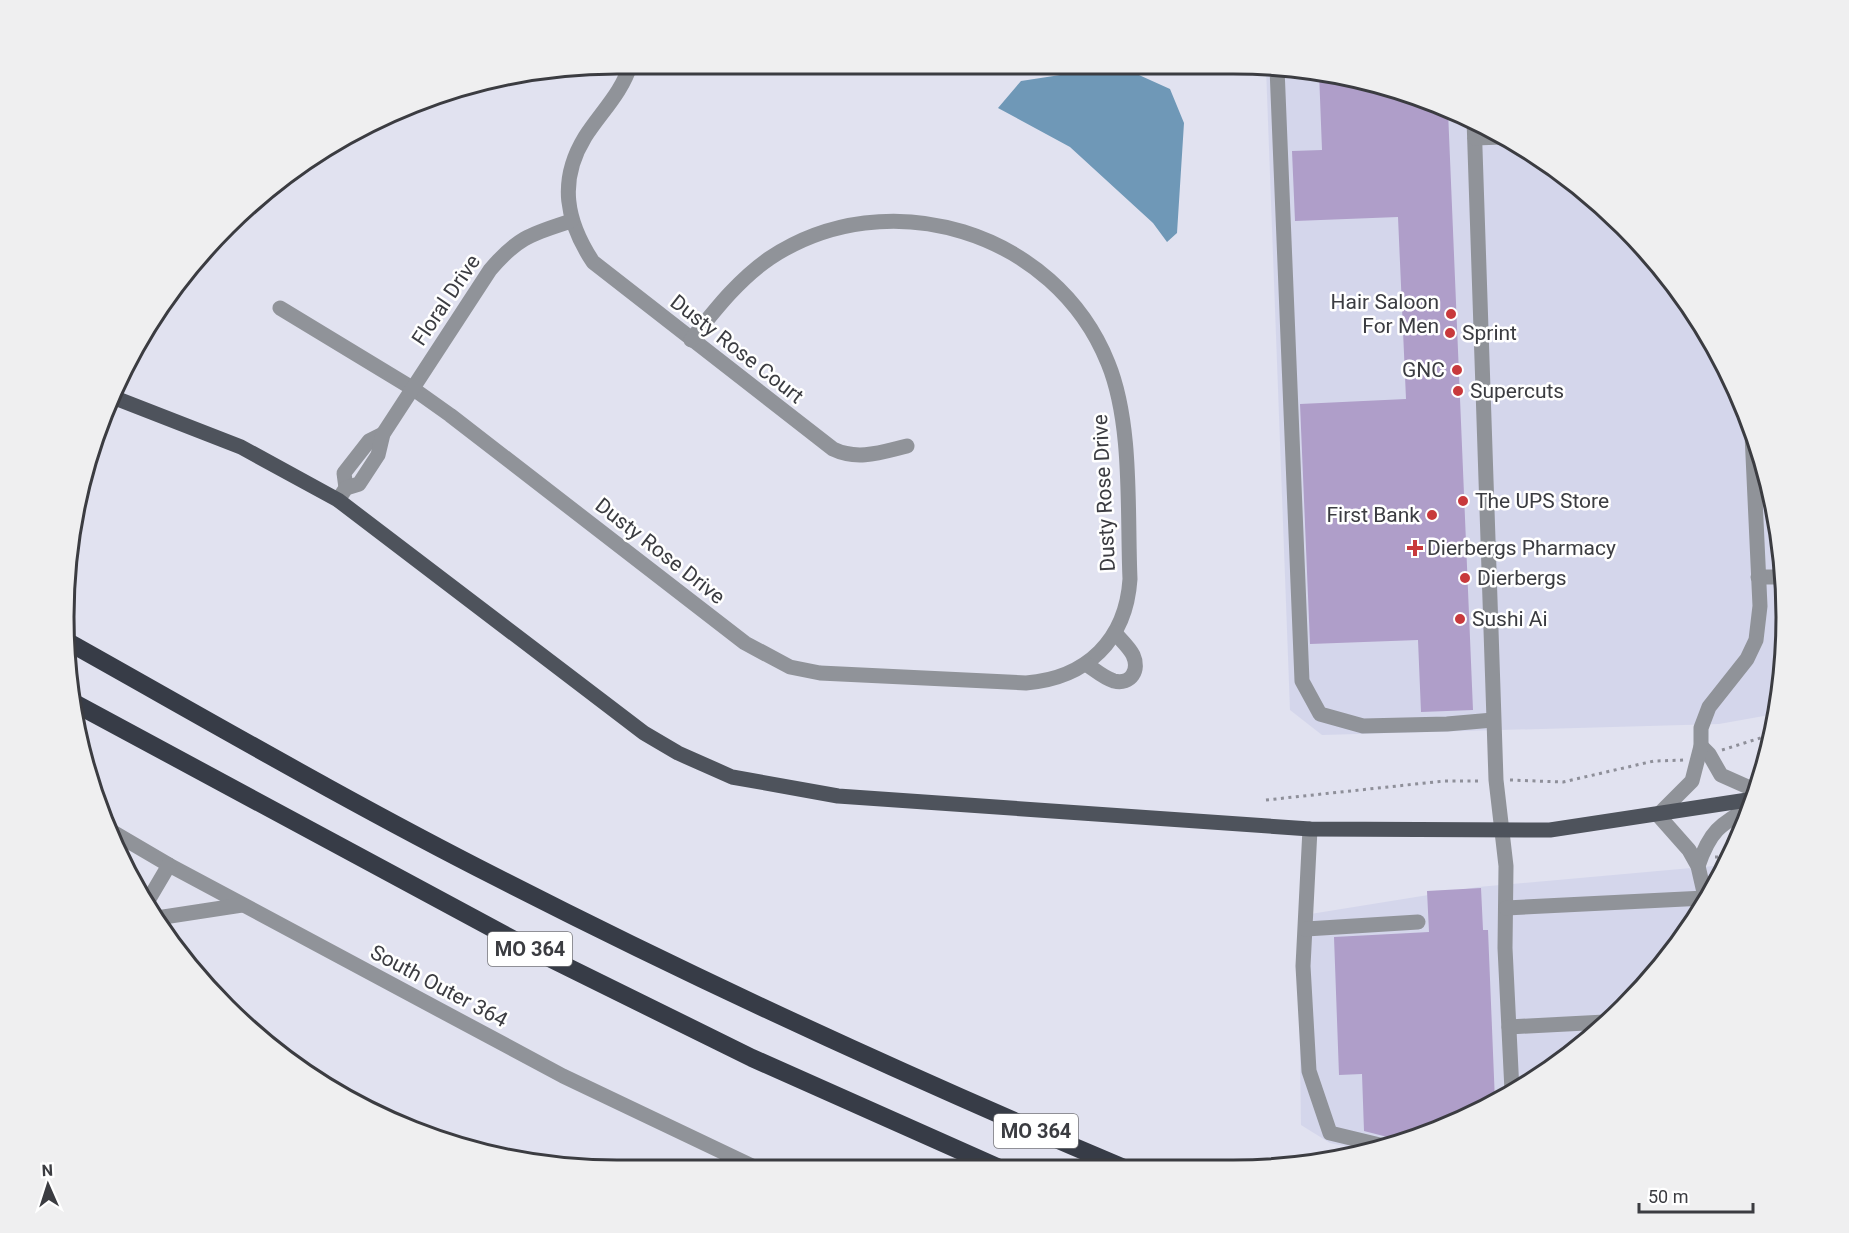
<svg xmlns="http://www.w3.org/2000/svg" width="1849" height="1233" font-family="Roboto,sans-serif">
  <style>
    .built { fill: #d4d6eb }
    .water { fill: #6f98b7 }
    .building { fill: #af9ec9 }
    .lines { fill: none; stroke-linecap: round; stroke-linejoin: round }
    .path { stroke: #8e8f99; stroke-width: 3; stroke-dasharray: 3 4.5; stroke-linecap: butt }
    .minor { stroke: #909399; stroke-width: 15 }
    .major { stroke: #4e535c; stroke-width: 15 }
    .highway { stroke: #373c47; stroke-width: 18 }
    .poi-dot { fill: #c8393c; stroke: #fff; stroke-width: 2 }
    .labels { text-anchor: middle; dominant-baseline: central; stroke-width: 5; stroke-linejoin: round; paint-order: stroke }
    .shield { fill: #fff; stroke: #76767a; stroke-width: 1.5 }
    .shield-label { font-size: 20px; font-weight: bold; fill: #3b3c41 }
    .street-label { font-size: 21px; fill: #3b3c41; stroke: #fff }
    .poi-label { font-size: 21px; fill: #3b3c41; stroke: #fff; text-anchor: start }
    .rim { fill: none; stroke: #3b3c41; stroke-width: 3 }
  </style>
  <rect width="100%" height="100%" fill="#e1e2f0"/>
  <g class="built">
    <path d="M1266 68H1305L1477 120 1598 201 1672 280 1729 372 1767 474 1785 581 1781 689 1775 714 1719 724 1322 735 1290 710Z"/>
    <path d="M1725 865 1712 894 1648 982 1569 1056 1477 1113 1371 1152 1330 1143 1301 1125 1298 916 1478 887Z"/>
  </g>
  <path class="water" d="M1119 66 1170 89 1184 123 1177 233 1167 242 1153 223 1070 147 998 108 1021 81Z"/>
  <g class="building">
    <path d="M1319 72 1448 111 1473 710 1421 712 1418 640 1310 644 1300 404 1406 399 1398 217 1295 221 1292 151 1322 150Z"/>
    <path d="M1481 888 1483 930H1488L1495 1102 1477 1113 1403 1141 1364 1131 1362 1074 1339 1075 1334 937 1429 932 1427 891Z"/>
  </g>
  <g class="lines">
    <g class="path">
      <path d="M1722 750 1770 735"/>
      <path d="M1510 780 1563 782 1654 761 1684 760"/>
      <path d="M1266 800 1444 781H1482"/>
      <path d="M1715 857H1728"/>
    </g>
    <g class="minor">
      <path d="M631 63C622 93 601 112 585 137 558 181 566 221 593 262L833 449C858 461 882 452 907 446"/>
      <path d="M1277 68 1302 681 1320 714 1363 726 1447 724 1493 720"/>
      <path d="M1474 119 1496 780 1506 866 1505 948 1512 1091"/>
      <path d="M1475 138 1502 137"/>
      <path d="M280 308 412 388 450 415 745 643 790 667 820 673 1026 683C1087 678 1126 640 1130 579 1127 512 1133 424 1108 363 1055 231 887 180 770 258 738 280 715 310 691 340"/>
      <path d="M346 488 344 473 369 441 383 434"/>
      <path d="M338 500 346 488 359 484 378 455 383 434 490 270C518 237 531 234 571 221"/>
      <path d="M1758 577H1784"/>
      <path d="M1086 664C1095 670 1104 678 1114 681 1131 685 1140 670 1133 655 1129 647 1121 640 1115 633"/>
      <path d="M1701 746 1709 754 1721 775 1757 791"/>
      <path d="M1310 829 1303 966 1309 1071 1330 1133 1388 1147"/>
      <path d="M111 831 169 865 563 1076 752 1166"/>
      <path d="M1698 866C1710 831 1719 825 1751 807"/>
      <path d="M1706 901 1698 866 1689 850 1658 815 1692 781 1701 746V728L1709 707 1747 659 1756 640 1760 606 1752 434"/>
      <path d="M146 904 169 865"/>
      <path d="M1506 908 1705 898"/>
      <path d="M157 918 242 905"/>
      <path d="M1306 929 1418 922"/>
      <path d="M1509 1027 1605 1022"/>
    </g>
    <path class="major" d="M110 396 241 447 338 500 644 733 678 753 732 777 838 796 1310 829 1550 830 1754 799"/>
    <g class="highway">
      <path d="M70 643C211 722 352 804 496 877 701 982 911 1078 1124 1168"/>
      <path d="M76 704 529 948 752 1058 997 1167"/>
    </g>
  </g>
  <g class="poi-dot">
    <circle cx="1451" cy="314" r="6"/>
    <circle cx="1450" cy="333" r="6"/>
    <circle cx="1457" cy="370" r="6"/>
    <circle cx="1458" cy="391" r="6"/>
    <circle cx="1463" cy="501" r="6"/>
    <circle cx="1432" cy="515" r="6"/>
    <path d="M1412 539h6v6h6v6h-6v6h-6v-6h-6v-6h6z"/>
    <circle cx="1465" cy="578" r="6"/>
    <circle cx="1460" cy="619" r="6"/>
  </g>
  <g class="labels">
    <g class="shield">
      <rect x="488" y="932" width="84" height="34" rx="4.5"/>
      <rect x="994" y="1114" width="84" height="34" rx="4.5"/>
    </g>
    <g class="shield-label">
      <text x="530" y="949">MO 364</text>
      <text x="1036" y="1131">MO 364</text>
    </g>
    <g class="street-label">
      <text transform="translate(446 300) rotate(-56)">Floral Drive</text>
      <text transform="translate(737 349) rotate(38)">Dusty Rose Court</text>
      <text transform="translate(1104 493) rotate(-93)">Dusty Rose Drive</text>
      <text transform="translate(660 551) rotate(38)">Dusty Rose Drive</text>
      <text transform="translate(439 986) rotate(28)">South Outer 364</text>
    </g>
    <g class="poi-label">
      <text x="1439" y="302" text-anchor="end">Hair Saloon<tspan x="1439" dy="24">For Men</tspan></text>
      <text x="1462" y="333">Sprint</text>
      <text x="1445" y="370" text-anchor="end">GNC</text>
      <text x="1470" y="391">Supercuts</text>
      <text x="1475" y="501">The UPS Store</text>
      <text x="1420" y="515" text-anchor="end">First Bank</text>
      <text x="1427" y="548">Dierbergs Pharmacy</text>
      <text x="1477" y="578">Dierbergs</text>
      <text x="1472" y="619">Sushi Ai</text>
    </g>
  </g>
  <path d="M0 0H1849V1233H0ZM617 74H1233A543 543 0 0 1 1776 617V617A543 543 0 0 1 1233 1160H617A543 543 0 0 1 74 617V617A543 543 0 0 1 617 74Z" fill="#efeff0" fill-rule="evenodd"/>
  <path class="rim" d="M617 74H1233A543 543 0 0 1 1776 617V617A543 543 0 0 1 1233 1160H617A543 543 0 0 1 74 617V617A543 543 0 0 1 617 74Z"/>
  <g transform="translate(48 1185) rotate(357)" stroke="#ffffff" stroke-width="4.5" paint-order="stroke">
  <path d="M0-4.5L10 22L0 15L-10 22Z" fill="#3b3c41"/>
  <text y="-9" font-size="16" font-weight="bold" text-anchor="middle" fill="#3b3c41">N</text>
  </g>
  <path d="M1639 1203v9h114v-9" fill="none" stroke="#3b3c41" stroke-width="3"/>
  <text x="1648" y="1203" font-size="18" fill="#3b3c41" stroke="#ffffff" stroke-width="4.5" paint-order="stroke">50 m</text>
</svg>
